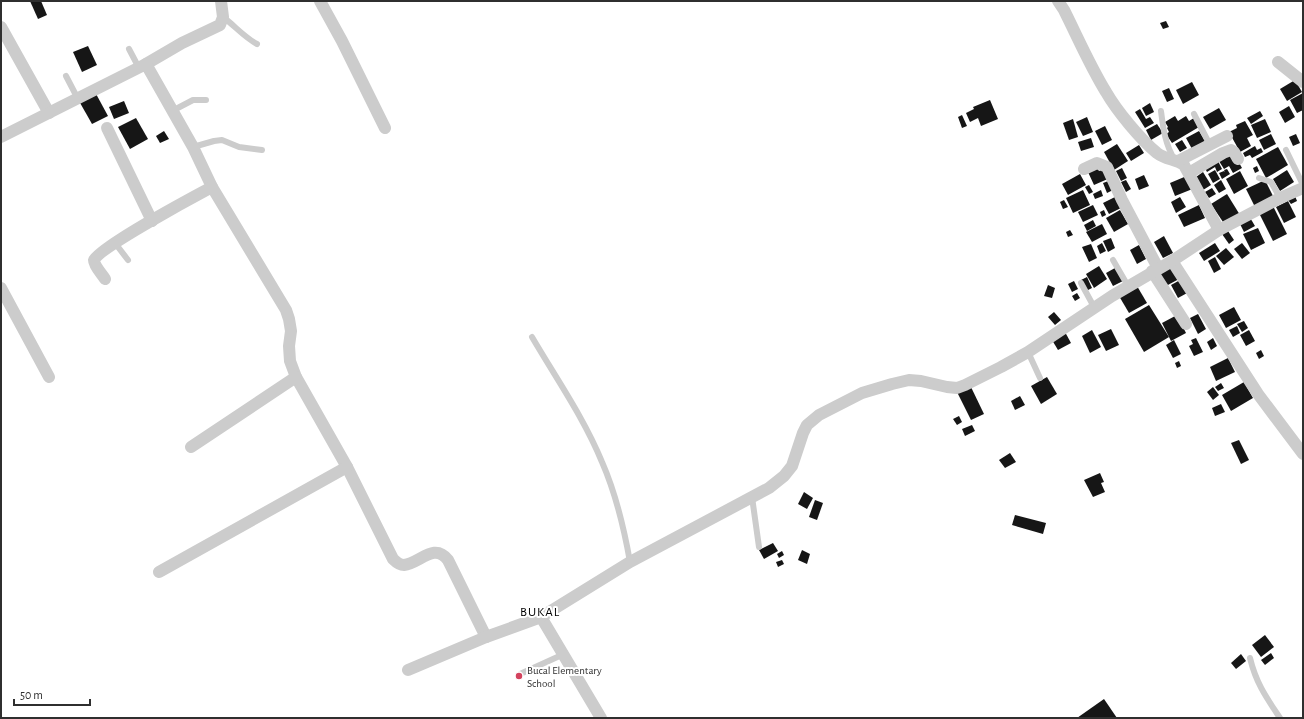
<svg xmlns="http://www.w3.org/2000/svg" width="1304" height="719" font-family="'Alegreya Sans',sans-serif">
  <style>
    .building { fill: #161616 }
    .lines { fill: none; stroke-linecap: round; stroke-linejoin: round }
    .lane { stroke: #ccc; stroke-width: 6 }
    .street { stroke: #ccc; stroke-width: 12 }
    .poi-dot { fill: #d3435e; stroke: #fff; stroke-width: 1.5 }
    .labels { text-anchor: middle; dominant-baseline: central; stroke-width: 4; stroke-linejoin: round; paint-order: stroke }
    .poi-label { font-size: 11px; fill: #2f2f2f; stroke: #fff; text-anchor: start }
    .quarter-label { font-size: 13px; letter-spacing: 1px; fill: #000; stroke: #fff }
  </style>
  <rect width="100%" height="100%" fill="#fff"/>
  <g class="building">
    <path d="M30 1H41L47 15 38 19Z"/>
    <path d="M1166 21 1169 27 1163 29 1160 23Z"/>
    <path d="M88 46 97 65 82 72 73 52Z"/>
    <path d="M1295 80 1302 92 1287 101 1280 89Z"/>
    <path d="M1192 82 1199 95 1183 104 1176 90Z"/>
    <path d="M1169 88 1174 99 1167 102 1162 91Z"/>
    <path d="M95 92 108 116 92 124 79 101Z"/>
    <path d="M1303 93V110L1297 113 1290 100Z"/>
    <path d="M990 100 998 119 981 126 978 118 970 122 966 113 974 109 973 107Z"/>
    <path d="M124 101 129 113 114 119 109 107Z"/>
    <path d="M1150 103 1154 112 1146 116 1142 108Z"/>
    <path d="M1289 106 1295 117 1285 123 1279 112Z"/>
    <path d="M1219 108 1226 120 1210 129 1203 117Z"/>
    <path d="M1140 109 1146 119 1150 117 1154 123 1145 128 1135 112Z"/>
    <path d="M1260 111 1263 116 1251 124 1247 118Z"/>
    <path d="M962 115 967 126 962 128 958 117Z"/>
    <path d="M1175 116 1178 121 1186 116 1189 121 1194 118 1199 127 1172 143 1166 134 1169 132 1167 128 1168 127 1165 122Z"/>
    <path d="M1087 117 1093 132 1083 136 1076 122Z"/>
    <path d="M136 118 148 139 130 149 118 127Z"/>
    <path d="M1073 119 1078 137 1069 140 1063 123Z"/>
    <path d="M1265 119 1271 132 1257 138 1251 125Z"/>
    <path d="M1245 121 1253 135 1247 138 1251 146 1240 152 1229 132 1237 128 1236 125Z"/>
    <path d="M1157 124 1163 133 1151 140 1146 130Z"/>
    <path d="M1105 126 1112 140 1102 145 1095 131Z"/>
    <path d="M164 131 169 139 160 143 156 136Z"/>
    <path d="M1199 131 1205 141 1192 149 1186 138Z"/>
    <path d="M1271 134 1276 144 1264 150 1259 140Z"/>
    <path d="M1296 134 1300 143 1293 146 1289 137Z"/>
    <path d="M1091 138 1094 147 1081 151 1078 142Z"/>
    <path d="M1182 140 1187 148 1180 152 1175 144Z"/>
    <path d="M1117 144 1128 161 1114 170 1104 152Z"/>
    <path d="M1139 145 1144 153 1131 161 1126 153Z"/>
    <path d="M1255 146 1257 150 1261 148 1263 152 1252 158 1250 155 1245 157 1243 153Z"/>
    <path d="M1278 147 1288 165 1266 178 1256 159Z"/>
    <path d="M1233 152 1242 168 1233 173 1229 166 1224 169 1217 158Z"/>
    <path d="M1218 161 1222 169 1217 172 1215 167 1207 172 1204 166Z"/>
    <path d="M1257 166 1259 171 1255 173 1253 168Z"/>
    <path d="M1097 168 1099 171 1105 168 1110 178 1094 185 1088 172Z"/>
    <path d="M1122 168 1127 178 1121 181 1116 171Z"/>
    <path d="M1227 169 1230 174 1222 179 1219 173 1224 171 1225 172 1224 170Z"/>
    <path d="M1215 170 1220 179 1213 183 1208 174Z"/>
    <path d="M1287 170 1294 182 1280 191 1273 179Z"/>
    <path d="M1240 171 1248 186 1234 194 1226 179Z"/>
    <path d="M1203 172 1211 185 1203 190 1196 177Z"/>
    <path d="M1080 174 1086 185 1068 195 1062 184Z"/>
    <path d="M1144 175 1149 186 1139 190 1135 179Z"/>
    <path d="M1189 175 1195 188 1175 196 1170 183Z"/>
    <path d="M1111 180 1115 189 1107 193 1103 183Z"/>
    <path d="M1126 180 1131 189 1126 192 1121 182Z"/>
    <path d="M1221 180 1226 189 1219 193 1214 185Z"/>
    <path d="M1265 180 1274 198 1255 207 1246 189Z"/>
    <path d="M1089 185 1093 192 1089 194 1085 187Z"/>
    <path d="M1212 188 1216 194 1209 198 1205 192Z"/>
    <path d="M1083 190 1090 205 1073 213 1066 198Z"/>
    <path d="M1101 190 1103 196 1095 199 1093 194Z"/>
    <path d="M1227 194 1240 215 1225 225 1211 204Z"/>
    <path d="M1295 196 1297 201 1291 204 1288 200Z"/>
    <path d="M1115 197 1121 208 1109 214 1103 203Z"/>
    <path d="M1180 197 1186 207 1176 213 1171 202Z"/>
    <path d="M1064 200 1068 207 1063 209 1060 202Z"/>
    <path d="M1288 201 1296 217 1284 223 1276 207Z"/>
    <path d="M1272 204 1287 234 1273 241 1258 211Z"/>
    <path d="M1093 205 1098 215 1083 222 1078 212Z"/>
    <path d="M1199 205 1205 218 1184 227 1178 215Z"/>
    <path d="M1104 210 1106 215 1102 217 1100 212Z"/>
    <path d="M1120 210 1128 224 1114 232 1106 218Z"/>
    <path d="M1249 216 1255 226 1244 232 1239 222Z"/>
    <path d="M1093 220 1096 226 1087 231 1084 225Z"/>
    <path d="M1102 224 1107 234 1092 242 1086 232Z"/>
    <path d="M1258 228 1265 243 1251 250 1243 234Z"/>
    <path d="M1070 230 1073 235 1068 237 1066 232Z"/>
    <path d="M1228 231 1234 240 1229 244 1222 234Z"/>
    <path d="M1164 236 1173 253 1163 258 1154 242Z"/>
    <path d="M1111 238 1115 248 1108 252 1103 241Z"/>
    <path d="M1102 243 1106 251 1100 254 1097 246Z"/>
    <path d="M1215 243 1220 251 1204 261 1199 253Z"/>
    <path d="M1242 243 1250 253 1242 259 1234 249Z"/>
    <path d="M1091 244 1097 258 1089 262 1082 247Z"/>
    <path d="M1139 245 1146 259 1137 264 1130 250Z"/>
    <path d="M1226 248 1234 257 1224 265 1216 256Z"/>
    <path d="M1215 257 1221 269 1214 273 1208 261Z"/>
    <path d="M1172 265 1179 279 1166 286 1158 272Z"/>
    <path d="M1099 266 1107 279 1094 288 1086 274Z"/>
    <path d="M1115 268 1123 281 1113 286 1106 273Z"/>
    <path d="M1087 277 1092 288 1086 291 1081 280Z"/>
    <path d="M1182 279 1189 292 1178 298 1171 285Z"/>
    <path d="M1074 281 1078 289 1072 292 1068 284Z"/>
    <path d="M1048 285 1055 288 1052 298 1044 296Z"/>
    <path d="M1137 286 1147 303 1129 313 1119 296Z"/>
    <path d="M1077 293 1080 298 1075 301 1072 296Z"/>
    <path d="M1149 305 1169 337 1144 352 1125 319Z"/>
    <path d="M1234 307 1241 320 1226 328 1219 315Z"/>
    <path d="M1054 312 1061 320 1055 325 1048 317Z"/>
    <path d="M1198 314 1206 329 1198 334 1190 318Z"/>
    <path d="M1177 315 1186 333 1171 341 1162 323Z"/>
    <path d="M1244 321 1248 328 1242 332 1237 324Z"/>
    <path d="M1237 326 1240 333 1233 337 1229 330Z"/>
    <path d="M1111 329 1119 345 1106 351 1098 335Z"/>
    <path d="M1092 330 1101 347 1090 353 1082 336Z"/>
    <path d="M1249 330 1255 341 1246 346 1240 335Z"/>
    <path d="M1065 332 1071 343 1058 350 1052 340Z"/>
    <path d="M1196 338 1203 352 1194 356 1189 346 1193 344 1191 340Z"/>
    <path d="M1213 338 1217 346 1211 350 1207 342Z"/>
    <path d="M1174 340 1181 354 1173 358 1166 345Z"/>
    <path d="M1261 350 1264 356 1259 359 1256 353Z"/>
    <path d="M1228 358 1235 372 1216 381 1210 367Z"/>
    <path d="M1179 361 1181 366 1177 368 1175 363Z"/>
    <path d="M1047 377 1057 394 1041 404 1031 386Z"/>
    <path d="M1244 382 1253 398 1231 411 1222 395Z"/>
    <path d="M1221 383 1224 388 1218 391 1215 387Z"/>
    <path d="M970 385 984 414 971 420 957 392Z"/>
    <path d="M1213 387 1219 395 1213 400 1207 392Z"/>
    <path d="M1020 396 1025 405 1015 410 1011 401Z"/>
    <path d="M1221 404 1225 412 1215 416 1212 408Z"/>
    <path d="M959 416 962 422 957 425 953 419Z"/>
    <path d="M972 425 975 431 965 436 962 429Z"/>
    <path d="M1239 440 1249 460 1241 464 1231 443Z"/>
    <path d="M1010 453 1016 462 1005 468 999 460Z"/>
    <path d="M1100 473 1104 482 1101 483 1105 492 1093 497 1084 480Z"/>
    <path d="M804 492 813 498 807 509 798 504Z"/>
    <path d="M815 500 823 503 817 520 809 517Z"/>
    <path d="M1015 515 1046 523 1043 534 1012 525Z"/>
    <path d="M773 543 778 551 764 559 759 550Z"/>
    <path d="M802 550 810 554 807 564 798 560Z"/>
    <path d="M782 551 784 555 779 558 777 554Z"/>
    <path d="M782 560 784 564 778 567 776 562Z"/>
    <path d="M1265 635 1274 647 1261 657 1252 645Z"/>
    <path d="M1271 653 1274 658 1265 665 1261 660Z"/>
    <path d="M1241 654 1246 661 1236 669 1231 663Z"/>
    <path d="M1104 699 1117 718H1077Z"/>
  </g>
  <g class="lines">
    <g class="lane">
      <path d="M223 17C235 26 244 37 257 44"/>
      <path d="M129 49 139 68"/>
      <path d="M66 76 78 99"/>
      <path d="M172 111 193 100H206"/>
      <path d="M1161 111C1163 127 1165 145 1175 160"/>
      <path d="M1194 114 1210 145"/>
      <path d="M193 147 214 141 222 140 239 147 262 150"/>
      <path d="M1286 150 1303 185"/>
      <path d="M1259 178 1271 182 1280 198"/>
      <path d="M115 243 128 260"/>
      <path d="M1113 260 1128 286"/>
      <path d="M1081 283 1094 307"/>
      <path d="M532 337C556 378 584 418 602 462 616 494 624 528 630 562"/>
      <path d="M1028 352 1040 378"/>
      <path d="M752 497 759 547"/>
      <path d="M1250 658C1256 683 1266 697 1280 718"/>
      <path d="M520 674 564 654"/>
    </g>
    <g class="street">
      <path d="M320 1 342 41 385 128"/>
      <path d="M1058 1 1064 10C1078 38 1090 66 1106 92 1117 111 1140 139 1157 153 1166 160 1176 159 1184 165L1219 230"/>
      <path d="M1 27 49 113"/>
      <path d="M1278 62 1303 82"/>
      <path d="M146 64 182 43 220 25 223 17 221 1"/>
      <path d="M107 128 152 221"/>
      <path d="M1 137 146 64 193 147 212 187 286 310 289 319 291 331 289 346 290 361 296 377 347 467 393 559C396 562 400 565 404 565 420 563 434 542 448 560L486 637"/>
      <path d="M1178 161 1227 136"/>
      <path d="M1084 169 1097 163 1107 167 1122 200 1158 268"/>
      <path d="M1189 173 1223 153 1231 150 1234 152 1238 159"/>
      <path d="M1172 261 1258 394 1303 454"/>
      <path d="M1152 271 1186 324"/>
      <path d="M105 279C102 274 94 266 94 260 95 250 197 195 212 187"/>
      <path d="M1 288 49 377"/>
      <path d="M191 447 296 377"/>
      <path d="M159 572 347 467"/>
      <path d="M541 617 601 718"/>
      <path d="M408 670 486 637 541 617 630 562 769 488 784 476 792 466 803 433 807 425 819 415 862 393 892 384 909 380 921 381 947 387 957 388 965 385 1001 367 1028 352 1112 296 1172 261 1219 230 1280 198 1303 188"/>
    </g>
  </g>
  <circle class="poi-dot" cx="519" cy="676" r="4"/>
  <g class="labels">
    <g class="poi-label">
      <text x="527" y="670">Bucal Elementary<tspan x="527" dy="13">School</tspan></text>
    </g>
    <g class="quarter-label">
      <text x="540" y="612">BUKAL</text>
    </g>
  </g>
  <rect width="1304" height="719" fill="none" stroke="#2f2f2f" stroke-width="4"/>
  <path d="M14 699v6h76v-6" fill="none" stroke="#2f2f2f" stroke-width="2"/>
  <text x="20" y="699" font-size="12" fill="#2f2f2f" stroke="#ffffff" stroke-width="3" paint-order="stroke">50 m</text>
</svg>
